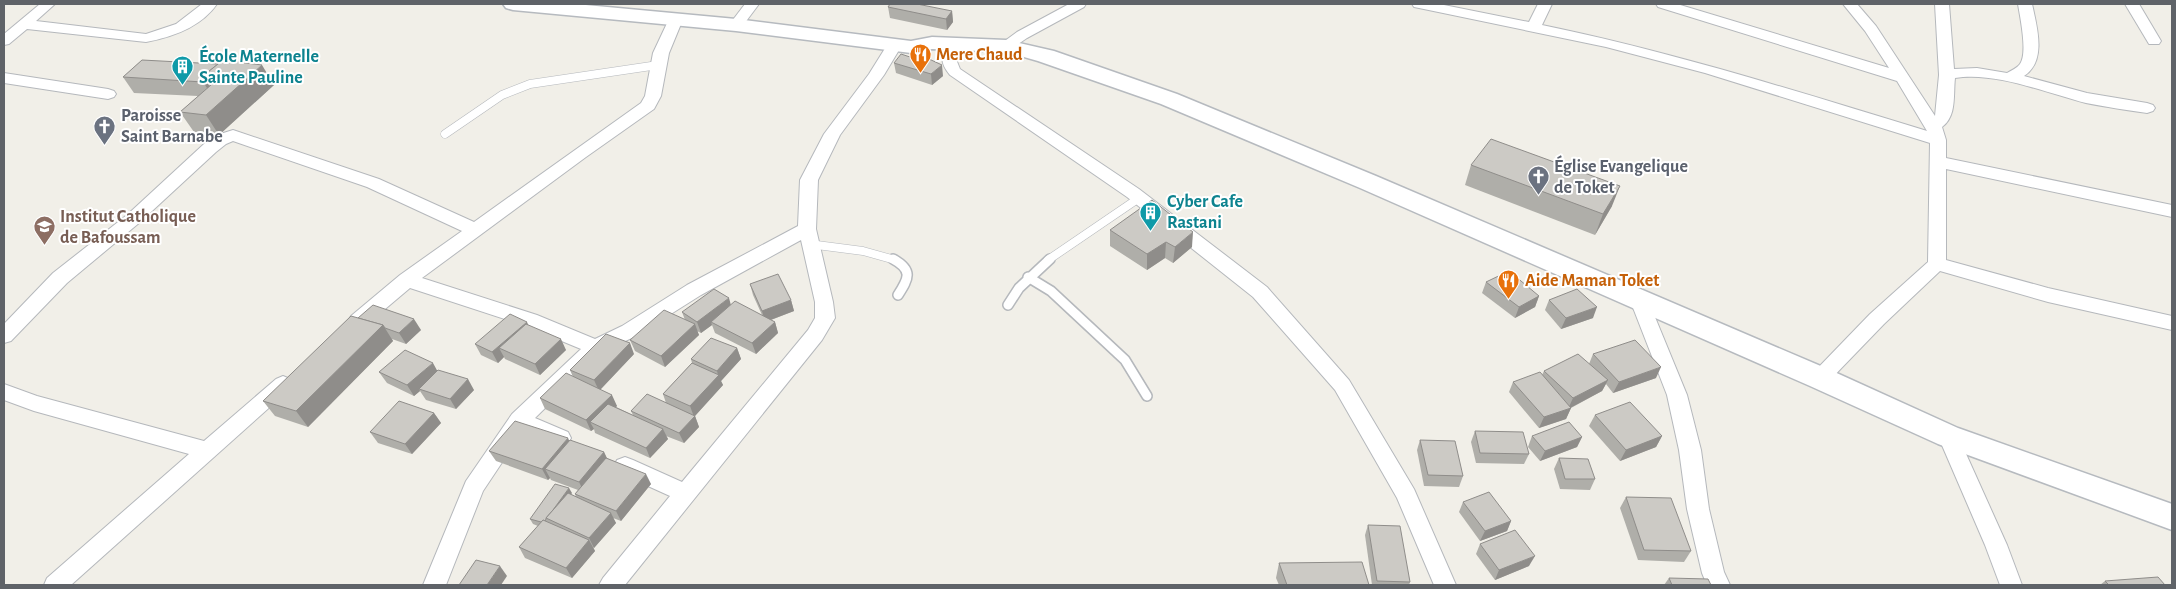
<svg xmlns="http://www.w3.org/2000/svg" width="2176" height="589" font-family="'Alegreya Sans',sans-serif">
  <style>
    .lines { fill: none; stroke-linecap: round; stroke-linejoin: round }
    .lane-far1-casing { stroke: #b5b8bc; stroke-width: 9 }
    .lane-casing { stroke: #b5b8bc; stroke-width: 12 }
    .street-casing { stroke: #b5b8bc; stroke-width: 2 }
    .secondary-casing { stroke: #b6babf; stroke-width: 3 }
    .lane-far1 { stroke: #fff; stroke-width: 8 }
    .lane { stroke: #fff; stroke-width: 9 }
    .street { fill: #fff; fill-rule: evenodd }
    .secondary { fill: #fff; fill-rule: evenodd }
    .wall { fill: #afaea9 }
    .shaded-wall { fill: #8f8d8a }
    .building { fill: #cccac5; stroke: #8f8d8a }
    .labels { text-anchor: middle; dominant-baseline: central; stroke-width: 4; stroke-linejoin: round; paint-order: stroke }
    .food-label { font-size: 18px; font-weight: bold; fill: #c56008; stroke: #fff; text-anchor: start }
    .culture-label { font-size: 18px; font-weight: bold; fill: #0d838f; stroke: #fff; text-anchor: start }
    .worship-label { font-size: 18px; font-weight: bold; fill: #5b616d; stroke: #fff; text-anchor: start }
    .education-label { font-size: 18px; font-weight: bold; fill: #785e54; stroke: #fff; text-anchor: start }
  </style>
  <rect width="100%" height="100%" fill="#f1efe8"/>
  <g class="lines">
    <defs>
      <g id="lane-far1">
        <path d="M445 134 502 95 530 84 658 65"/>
        <path d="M809 244 863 251 895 260"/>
        <path d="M1048 260 1139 198"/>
      </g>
      <g id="lane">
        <path d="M893 259C913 270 909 278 898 295"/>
        <path d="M1028 277 1051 291 1125 360 1147 396"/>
        <path d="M1008 305 1019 288 1050 259"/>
      </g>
      <g id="street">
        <path d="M40 4H55L36 21 146 34 176 24 202 4H217C201 27 173 37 146 42L27 29 9 44 4 45V34Z"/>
        <path d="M745 4H759L741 28H731L729 25Z"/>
        <path d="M1069 4H1086L1084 7 1027 38 1011 49H1001L998 46 1017 32Z"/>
        <path d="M1412 4H1439L1529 22 1538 4H1552L1542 25C1673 52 1799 92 1927 131L1897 81 1658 7 1656 4H1677L1889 68 1865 31 1843 4H1857L1876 26 1935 116 1939 75 1935 4H1949L1954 69 1977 68 2007 73C2012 70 2017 68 2020 64 2028 53 2020 17 2018 4H2032C2037 27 2047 61 2024 76L2087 93 2147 103 2153 105 2155 108 2153 111 2147 113C2127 110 2106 107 2086 103 2047 93 1994 71 1955 78 1953 95 1957 116 1942 127L1946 140V158L2172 205V217L1946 169V260L2048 288 2172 316V330L2048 302 1940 271 1884 324 1827 383 1820 386 1813 383 1810 378 1813 373 1870 314 1928 262 1930 143 1705 73 1606 47 1419 8 1414 7Z"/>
        <path d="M2125 4H2139L2161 41 2159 44H2149Z"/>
        <path d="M676 15 681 16 683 19 669 53 661 96 654 109 586 157 422 278 537 315 595 339 622 326 687 285 798 226 800 180 824 134 869 74 889 42H899L902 45 884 75 840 135 818 180 816 229 833 302 835 318 822 340 625 585H599L603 578 670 496 617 472 614 466 617 460 625 457 633 460 682 482 808 330 815 318V302L801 240 701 295 636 336 602 352 535 418 568 432 571 438 568 444 561 446 523 431 483 491 446 585H423L466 481 512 414 581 349 523 325 410 288 365 326 358 328 351 326 348 321 351 316 400 275 462 231 367 187 233 141 226 144 216 152 139 223 67 283 11 341 4 343V324L53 273 127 215 204 144 214 136 233 130 379 179 474 222 641 103 645 96 653 53 669 19 671 16Z"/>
        <path d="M954 40 959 42 962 45 956 59 960 69 1139 189 1267 287 1349 380 1414 489 1456 585H1434L1397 498 1335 390 1253 297 1127 197 950 75C940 63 940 55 949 42Z"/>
        <path d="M4 73 108 89 114 91 116 94 114 97 108 99 4 83Z"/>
        <path d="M1639 293 1646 295 1648 300 1687 395 1701 450 1709 509 1724 572 1730 585H1707L1702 573 1687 509 1679 450 1667 395 1630 300 1632 295Z"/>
        <path d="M283 376 290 379 293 384 290 389 71 585H44L47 578 189 454 34 411 4 400V384L37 396 204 441 276 379Z"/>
        <path d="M1948 428 1955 430 1958 436 2007 545 2022 585H2000L1985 545 1938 436 1941 430Z"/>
      </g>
      <path id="secondary" d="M503 4H575L736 19 911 41 932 37 1006 40 1054 51 1177 94 1376 176 1830 370 1958 428 2172 504V530L1938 444 1810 386 1360 188 1161 104 1038 61 1006 52 932 49 911 53 736 31 513 10 506 8Z"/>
    </defs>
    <use href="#lane-far1" class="lane-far1-casing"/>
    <use href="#lane" class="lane-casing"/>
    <use href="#street" class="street-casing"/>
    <use href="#secondary" class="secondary-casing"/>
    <use href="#lane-far1" class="lane-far1"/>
    <use href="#lane" class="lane"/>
    <use href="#street" class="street"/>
    <use href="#secondary" class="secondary"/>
  </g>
  <g class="wall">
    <path d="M888 7 952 11 953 22 947 30 890 18Z"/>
    <path d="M142 60 274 85 219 135 194 132 180 112 198 96 134 93 123 77Z"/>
    <path d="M894 63 943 76 932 85 896 73Z"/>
    <path d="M1471 165 1612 206 1595 235 1465 185Z"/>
    <path d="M1110 230 1192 247 1173 263 1165 258 1147 270 1110 246Z"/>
    <path d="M1486 282 1539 296 1535 307 1515 318 1482 293Z"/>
    <path d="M750 284 791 300 794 311 771 320 775 322 778 333 756 354 715 333 712 325 701 333 697 331 699 335 665 367 635 351 630 340 685 320 682 312 731 305 762 315 753 295Z"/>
    <path d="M1549 300 1593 318 1561 329 1545 310Z"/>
    <path d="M358 318 421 330 406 344 392 339 393 341 308 427 275 416 263 401Z"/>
    <path d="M529 326 566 350 540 375 505 359 504 357 498 363 481 355 475 344Z"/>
    <path d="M737 348 741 359 721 381 723 385 695 416 699 427 684 443 666 436 668 439 650 458 595 433 594 429 591 431 545 409 540 398 573 377 570 370 634 354 600 390 617 406 616 407 633 415 631 411 666 403 663 394 692 363 691 359Z"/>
    <path d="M1593 354 1656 378 1613 393 1606 384 1602 391 1571 408 1566 419 1539 428 1509 392 1513 382 1542 375 1544 371 1589 364Z"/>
    <path d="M437 370 474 390 456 409 426 400 420 391 414 396 387 383 379 372Z"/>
    <path d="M434 413 441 423 412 454 378 443 370 432Z"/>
    <path d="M1595 415 1662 436 1656 447 1620 461 1589 426Z"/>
    <path d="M1475 431 1529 454 1524 464 1476 463 1471 442Z"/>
    <path d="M1532 436 1582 437 1577 447 1540 461 1528 447Z"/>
    <path d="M1420 440 1463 476 1459 487 1424 486 1417 450Z"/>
    <path d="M569 441 604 452 607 458 651 484 621 521 613 518 616 523 594 548 593 547 595 551 572 578 525 558 519 547 538 526 533 524 530 519 572 493 571 494 576 497 575 494 578 490 551 480 550 478 548 480 496 461 489 451Z"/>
    <path d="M1559 458 1595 479 1590 490 1560 489 1554 469Z"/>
    <path d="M1626 497 1691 551 1684 562 1638 560 1620 508Z"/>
    <path d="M1463 502 1511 521 1507 531 1480 541 1459 512Z"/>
    <path d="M1368 525 1410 582 1409 585H1372L1365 535Z"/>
    <path d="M1480 544 1529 566 1495 580 1476 554Z"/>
    <path d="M1279 563 1369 585H1279L1276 578Z"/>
    <path d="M1669 578 1711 585H1664Z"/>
    <path d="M2105 581 2165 585H2100Z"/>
  </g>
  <g class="shaded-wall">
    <path d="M952 11 953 22 947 30 946 19Z"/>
    <path d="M262 65 274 85 219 135 206 115Z"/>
    <path d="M942 65 943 76 932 85 931 74Z"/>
    <path d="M205 79 215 95 213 97 203 82Z"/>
    <path d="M1620 186 1612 206 1595 235 1603 214Z"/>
    <path d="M1193 232 1192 247 1173 263 1175 247Z"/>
    <path d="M1166 242 1165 258 1147 270V254Z"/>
    <path d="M1539 296 1535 307 1515 318 1519 307Z"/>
    <path d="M729 298 732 309 711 322 712 325 701 333 697 322Z"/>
    <path d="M791 300 794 311 765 322 762 311Z"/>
    <path d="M1597 307 1593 318 1561 329 1566 318Z"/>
    <path d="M414 319 421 330 406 344 399 333Z"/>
    <path d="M527 322 532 333 499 348 504 357 498 363 492 352Z"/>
    <path d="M775 322 778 333 756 354 752 343Z"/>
    <path d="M695 324 699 335 665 367 661 356Z"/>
    <path d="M383 325 393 341 308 427 296 411Z"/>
    <path d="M561 339 566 350 540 375 535 364Z"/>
    <path d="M630 343 634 354 599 391 594 380Z"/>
    <path d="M737 348 741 359 721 381 723 385 694 417 690 406 718 375 717 371Z"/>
    <path d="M433 363 439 374 419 389 420 391 414 396 407 385Z"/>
    <path d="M1661 367 1656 378 1613 393 1619 382Z"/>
    <path d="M468 379 474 390 456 409 450 399Z"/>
    <path d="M1608 380 1602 391 1570 408H1571L1566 419 1539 428 1544 417 1568 409 1573 398Z"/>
    <path d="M612 395 617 406 597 425 590 422 594 429 591 431 586 420Z"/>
    <path d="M434 413 441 423 412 454 405 444Z"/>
    <path d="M695 416 699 427 684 443 679 433Z"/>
    <path d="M663 429 668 439 650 458 646 448Z"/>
    <path d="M1662 436 1656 447 1620 461 1626 450Z"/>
    <path d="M1582 437 1577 447 1540 461 1545 451Z"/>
    <path d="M568 438 573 449 545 469 550 478 548 480 542 469Z"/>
    <path d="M604 452 609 463 584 492 579 482Z"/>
    <path d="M646 474 651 484 621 521 616 511Z"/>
    <path d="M569 488 572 493 552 521 547 518Z"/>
    <path d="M611 513 616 523 594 548 589 538Z"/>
    <path d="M1511 521 1507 531 1480 541 1485 531Z"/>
    <path d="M589 540 595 551 572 578 566 568Z"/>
    <path d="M1535 556 1529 566 1495 580 1499 570Z"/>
    <path d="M500 566 507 576 501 585H487Z"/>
  </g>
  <g class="building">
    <path d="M890 4H917L952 11 946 19 888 7Z"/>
    <path d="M901 54 925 62 929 59 942 65 931 74 894 63Z"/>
    <path d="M142 60 218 64 203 76 205 79 203 82 123 77Z"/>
    <path d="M223 60 262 65 206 115 180 112 219 78 203 76Z"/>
    <path d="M1491 139 1620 186 1603 214 1471 165Z"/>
    <path d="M1152 200 1193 232 1175 247 1166 242 1147 254 1110 230Z"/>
    <path d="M1509 271 1539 296 1519 307 1486 282Z"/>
    <path d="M778 274 791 300 762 311 750 284Z"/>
    <path d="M714 289 729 298 697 322 682 312Z"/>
    <path d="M1577 289 1597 307 1566 318 1549 300Z"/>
    <path d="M735 301 775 322 752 343 711 322Z"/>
    <path d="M373 305 414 319 399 333 385 328 383 325 358 318Z"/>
    <path d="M664 310 695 324 661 356 630 340Z"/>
    <path d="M510 314 527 322 492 352 475 344Z"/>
    <path d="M351 316 383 325 296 411 263 401Z"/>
    <path d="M526 324 561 339 535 364 499 348Z"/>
    <path d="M606 334 630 343 594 380 570 370Z"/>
    <path d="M711 338 737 348 717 371 691 359Z"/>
    <path d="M1635 340 1661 367 1619 382 1593 354Z"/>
    <path d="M405 350 433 363 407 385 379 372Z"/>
    <path d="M1578 354 1608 380 1573 398 1544 371Z"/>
    <path d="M692 363 719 375 690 406 663 394Z"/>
    <path d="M438 370 468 379 450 399 419 389Z"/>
    <path d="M1540 372 1571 408 1544 417 1513 382Z"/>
    <path d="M566 373 612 395 586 420 540 398Z"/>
    <path d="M647 394 695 416 679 433 631 411Z"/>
    <path d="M399 401 434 413 405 444 370 432Z"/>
    <path d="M1630 402 1662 436 1626 450 1595 415Z"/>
    <path d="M608 404 663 429 646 448 590 422Z"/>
    <path d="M515 421 568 438 542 469 489 451Z"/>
    <path d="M1569 422 1582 437 1545 451 1532 436Z"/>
    <path d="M1475 431 1523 432 1529 454 1480 453Z"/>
    <path d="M570 440 604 452 579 482 545 469Z"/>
    <path d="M1420 440 1455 441 1463 476 1428 475Z"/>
    <path d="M606 458 646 474 616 511 575 494Z"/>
    <path d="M1559 458 1588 459 1595 479H1565Z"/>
    <path d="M555 484 569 488 553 510 546 518V519L545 521 543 520 541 522 530 519Z"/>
    <path d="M1489 492 1511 521 1485 531 1463 502Z"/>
    <path d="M568 493 611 513 589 538 546 518Z"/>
    <path d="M1626 497 1671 498 1691 551 1644 550Z"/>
    <path d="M543 520 589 540 566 568 519 547Z"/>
    <path d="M1368 525 1400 526 1410 582 1377 581Z"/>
    <path d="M1515 530 1535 556 1499 570 1480 544Z"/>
    <path d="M476 560 500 566 487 585H459Z"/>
    <path d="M1362 562 1369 585H1287L1279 563Z"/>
    <path d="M2158 577 2165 585H2109L2105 581Z"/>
    <path d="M1669 578 1708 579 1711 585H1672Z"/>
  </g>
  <defs>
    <symbol id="restaurant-pin" viewBox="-11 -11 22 30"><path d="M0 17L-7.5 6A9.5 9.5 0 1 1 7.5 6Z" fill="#e8710a" stroke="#fff"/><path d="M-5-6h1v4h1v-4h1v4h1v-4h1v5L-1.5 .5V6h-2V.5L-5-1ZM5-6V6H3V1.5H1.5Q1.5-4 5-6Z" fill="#fff"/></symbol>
    <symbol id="building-pin" viewBox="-11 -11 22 30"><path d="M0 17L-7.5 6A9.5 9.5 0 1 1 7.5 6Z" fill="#0f9aa8" stroke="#fff"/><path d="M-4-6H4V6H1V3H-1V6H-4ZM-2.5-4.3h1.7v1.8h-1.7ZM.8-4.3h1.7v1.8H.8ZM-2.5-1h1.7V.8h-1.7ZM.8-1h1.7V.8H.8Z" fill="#fff"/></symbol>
    <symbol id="church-pin" viewBox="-11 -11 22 30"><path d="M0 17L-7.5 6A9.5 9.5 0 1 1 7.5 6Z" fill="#6b7280" stroke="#fff"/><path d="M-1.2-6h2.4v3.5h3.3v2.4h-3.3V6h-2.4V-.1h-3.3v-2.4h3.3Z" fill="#fff"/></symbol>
    <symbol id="school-pin" viewBox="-11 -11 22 30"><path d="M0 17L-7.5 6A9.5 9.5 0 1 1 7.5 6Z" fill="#8d6e63" stroke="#fff"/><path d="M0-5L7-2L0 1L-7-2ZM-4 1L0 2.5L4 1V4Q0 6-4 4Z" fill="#fff"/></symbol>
  </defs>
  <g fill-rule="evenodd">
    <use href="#restaurant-pin" x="908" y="42" width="25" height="34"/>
    <use href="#building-pin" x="170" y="54" width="25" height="34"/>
    <use href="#church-pin" x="92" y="114" width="25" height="34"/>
    <use href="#church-pin" x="1526" y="164" width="25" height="34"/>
    <use href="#building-pin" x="1138" y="200" width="25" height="34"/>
    <use href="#school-pin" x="32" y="214" width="25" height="34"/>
    <use href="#restaurant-pin" x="1496" y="268" width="25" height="34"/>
  </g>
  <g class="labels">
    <g class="food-label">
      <text x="936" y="55">Mere Chaud</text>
      <text x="1525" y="281">Aide Maman Toket</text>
    </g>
    <g class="culture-label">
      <text x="199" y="57">École Maternelle<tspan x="199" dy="21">Sainte Pauline</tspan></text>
      <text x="1167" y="202">Cyber Cafe<tspan x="1167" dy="21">Rastani</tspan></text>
    </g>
    <g class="worship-label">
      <text x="121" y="116">Paroisse<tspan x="121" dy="21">Saint Barnabe</tspan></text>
      <text x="1554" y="167">Église Evangelique<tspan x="1554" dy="21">de Toket</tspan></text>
    </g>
    <g class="education-label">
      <text x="60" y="217">Institut Catholique<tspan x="60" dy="21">de Bafoussam</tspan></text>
    </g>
  </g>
  <rect width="2176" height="589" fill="none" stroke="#5f6368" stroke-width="10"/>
</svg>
